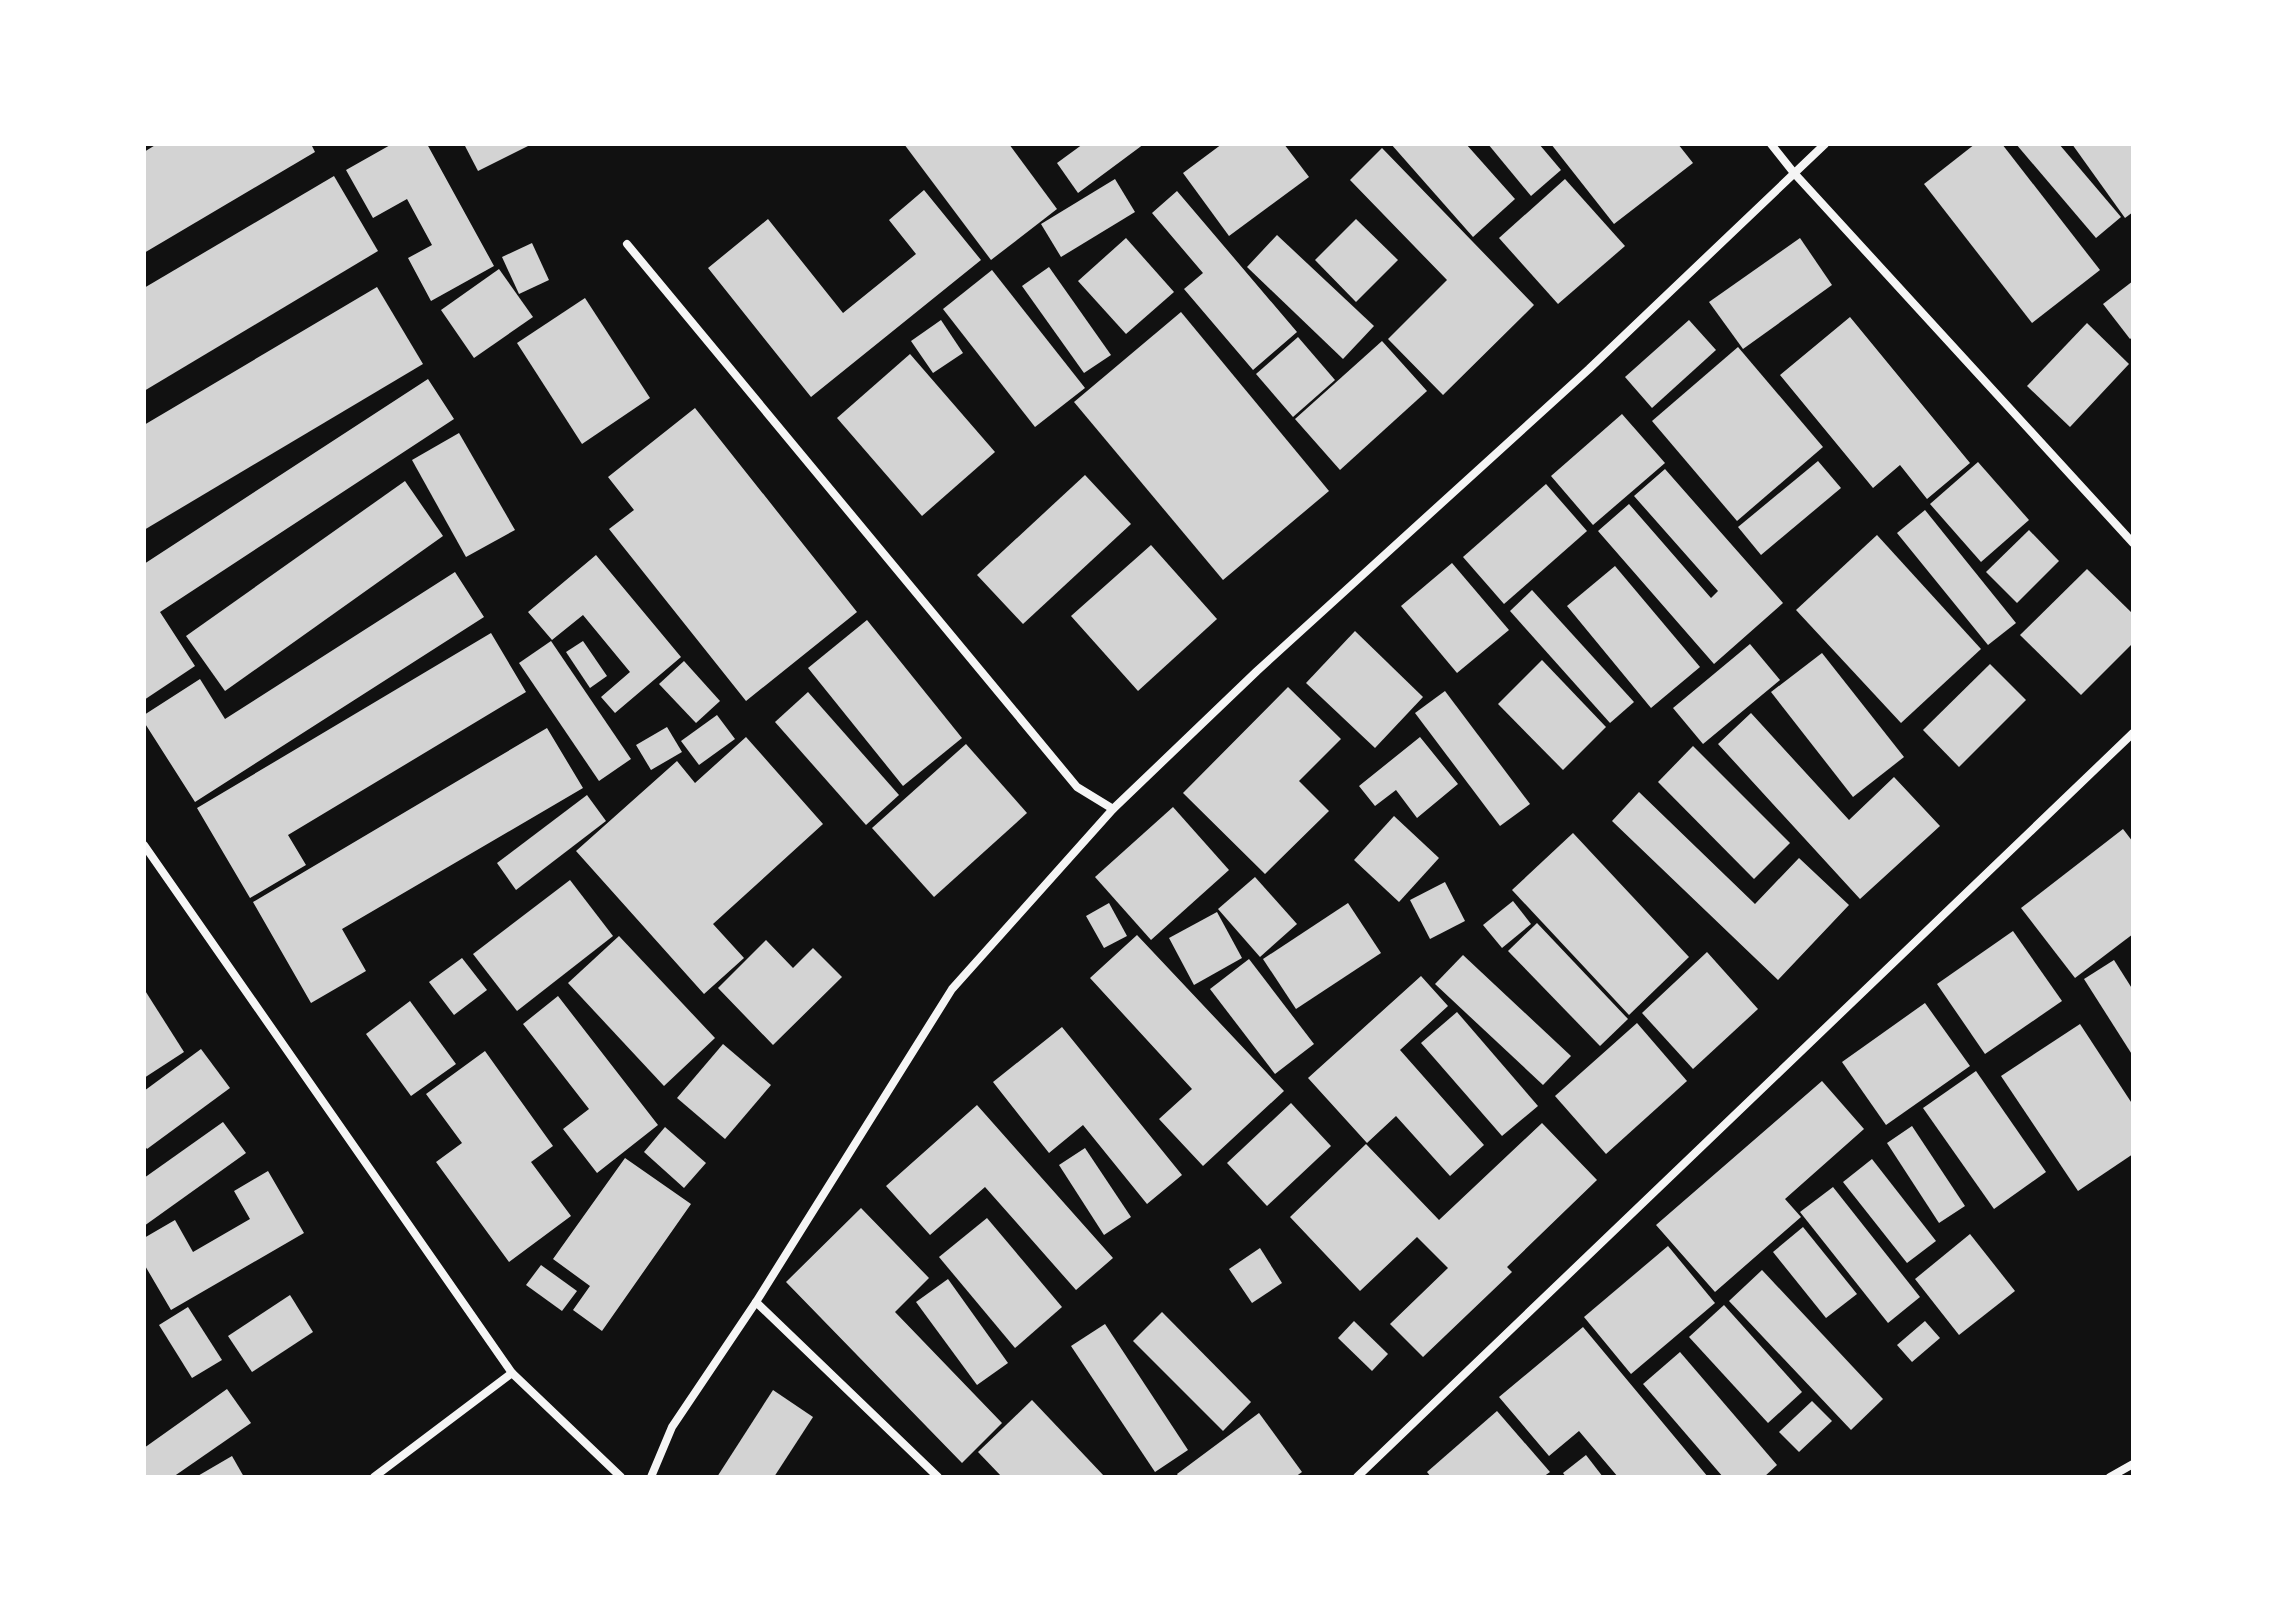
<svg xmlns="http://www.w3.org/2000/svg" width="2277" height="1621" font-family="Raleway,sans-serif">
  <style>
    .building { fill: #d3d3d3 }
    .lines { fill: none; stroke-linecap: round; stroke-linejoin: round }
    .minor { stroke: #f5f5f5; stroke-width: 8 }
  </style>
  <rect width="100%" height="100%" fill="#111"/>
  <g class="building">
    <path d="M157 144H311L315 152 144 253V152Z"/>
    <path d="M392 144H427L494 266 431 301 408 258 432 245 407 199 373 218 346 170Z"/>
    <path d="M464 144H532L478 171Z"/>
    <path d="M904 144H1009L1057 209 991 260Z"/>
    <path d="M1083 144H1144L1078 193 1057 163Z"/>
    <path d="M1222 144H1284L1309 177 1229 236 1183 173Z"/>
    <path d="M1391 144H1466L1515 199 1473 237Z"/>
    <path d="M1488 144H1539L1561 170 1531 196Z"/>
    <path d="M1551 144H1678L1693 163 1614 224Z"/>
    <path d="M1975 144H2002L2100 270 2032 323 1924 184Z"/>
    <path d="M2016 144H2059L2121 217 2096 238Z"/>
    <path d="M2072 144H2133V212L2125 218Z"/>
    <path d="M1382 148 1534 305 1443 395 1388 339 1447 280 1350 180Z"/>
    <path d="M334 176 378 251 144 391V288Z"/>
    <path d="M1115 179 1135 212 1061 257 1041 224Z"/>
    <path d="M1565 179 1625 246 1558 304 1499 238Z"/>
    <path d="M924 190 981 260 811 397 708 268 768 219 843 313 916 254 889 220Z"/>
    <path d="M1177 191 1297 332 1253 370 1184 289 1203 273 1152 213Z"/>
    <path d="M1356 219 1398 260 1356 302 1315 260Z"/>
    <path d="M1277 235 1374 326 1343 359 1247 267Z"/>
    <path d="M1126 238 1174 292 1126 334 1078 281Z"/>
    <path d="M1800 238 1832 285 1743 349 1709 302Z"/>
    <path d="M532 243 549 280 519 294 502 257Z"/>
    <path d="M1049 267 1111 355 1084 373 1022 286Z"/>
    <path d="M499 269 533 317 474 358 441 310Z"/>
    <path d="M992 270 1085 388 1035 427 943 309Z"/>
    <path d="M2133 281V337L2130 339 2103 304Z"/>
    <path d="M377 287 423 364 144 530V425Z"/>
    <path d="M585 298 650 398 582 444 517 343Z"/>
    <path d="M1181 312 1329 491 1223 580 1074 402Z"/>
    <path d="M1850 317 1970 463 1927 499 1900 465 1873 488 1780 375Z"/>
    <path d="M941 320 963 353 933 373 911 341Z"/>
    <path d="M1689 320 1716 350 1652 408 1625 377Z"/>
    <path d="M2087 323 2129 364 2070 427 2027 386Z"/>
    <path d="M1298 337 1335 380 1293 417 1256 374Z"/>
    <path d="M1382 341 1427 391 1340 470 1295 419Z"/>
    <path d="M1738 347 1823 447 1737 521 1652 421Z"/>
    <path d="M910 354 995 452 922 516 837 418Z"/>
    <path d="M428 379 454 419 160 612 195 666 144 700V564Z"/>
    <path d="M695 408 857 612 746 701 609 529 634 510 608 477Z"/>
    <path d="M1622 414 1665 463 1593 525 1551 476Z"/>
    <path d="M459 433 515 530 466 557 412 460Z"/>
    <path d="M1818 461 1841 488 1761 555 1738 527Z"/>
    <path d="M1978 462 2029 520 1981 562 1930 504Z"/>
    <path d="M1665 469 1783 603 1714 664 1598 531 1629 504 1711 598 1718 591 1634 496Z"/>
    <path d="M1085 475 1131 524 1023 624 977 575Z"/>
    <path d="M405 481 443 536 225 691 186 636Z"/>
    <path d="M1546 484 1587 531 1504 604 1463 557Z"/>
    <path d="M1925 510 2016 623 1988 645 1897 533Z"/>
    <path d="M2029 530 2059 561 2017 603 1986 572Z"/>
    <path d="M1877 535 1981 649 1901 723 1796 610Z"/>
    <path d="M1151 545 1217 619 1138 691 1071 616Z"/>
    <path d="M596 555 681 657 615 713 601 697 630 672 583 615 552 640 528 612Z"/>
    <path d="M1452 563 1509 630 1457 673 1401 606Z"/>
    <path d="M1615 566 1700 667 1651 708 1567 606Z"/>
    <path d="M2087 569 2133 614V643L2081 695 2020 635Z"/>
    <path d="M455 572 484 617 195 802 144 722V715L200 679 225 719Z"/>
    <path d="M1532 590 1634 702 1610 723 1510 611Z"/>
    <path d="M867 620 962 738 903 786 808 668Z"/>
    <path d="M1355 631 1423 697 1375 748 1306 683Z"/>
    <path d="M491 633 526 692 288 835 306 865 250 898 197 808Z"/>
    <path d="M551 641 631 759 599 781 519 663Z"/>
    <path d="M583 641 607 676 590 688 566 652Z"/>
    <path d="M1750 644 1780 680 1703 744 1673 708Z"/>
    <path d="M1822 653 1904 757 1853 797 1771 692Z"/>
    <path d="M1542 660 1606 727 1563 770 1498 704Z"/>
    <path d="M684 661 720 701 696 723 659 684Z"/>
    <path d="M1990 664 2026 700 1959 767 1923 730Z"/>
    <path d="M1288 687 1341 739 1299 781 1329 811 1265 874 1183 793Z"/>
    <path d="M1445 691 1530 804 1500 826 1415 713Z"/>
    <path d="M808 692 899 795 866 825 775 722Z"/>
    <path d="M1751 713 1849 820 1894 777 1940 826 1860 899 1718 744Z"/>
    <path d="M717 715 735 739 699 765 681 741Z"/>
    <path d="M667 727 682 752 651 770 636 745Z"/>
    <path d="M547 728 583 788 342 929 366 971 311 1003 253 902Z"/>
    <path d="M746 737 823 824 713 924 744 958 704 994 576 851 677 761 695 783Z"/>
    <path d="M1420 737 1458 784 1417 818 1396 790 1375 806 1359 786Z"/>
    <path d="M966 744 1027 813 934 897 872 828Z"/>
    <path d="M1693 746 1790 843 1754 879 1658 782Z"/>
    <path d="M1639 792 1755 904 1799 858 1849 905 1778 980 1612 821Z"/>
    <path d="M587 795 606 821 516 890 497 863Z"/>
    <path d="M1173 807 1229 870 1151 940 1095 877Z"/>
    <path d="M1394 816 1439 858 1399 902 1354 860Z"/>
    <path d="M2123 829 2133 842V934L2075 978 2021 908Z"/>
    <path d="M1573 833 1689 957 1629 1015 1512 890Z"/>
    <path d="M1255 877 1297 924 1260 957 1218 909Z"/>
    <path d="M570 880 613 936 517 1011 473 954Z"/>
    <path d="M1445 882 1465 921 1430 939 1410 900Z"/>
    <path d="M1513 901 1531 924 1502 948 1483 925Z"/>
    <path d="M1109 903 1127 936 1104 948 1086 916Z"/>
    <path d="M1348 903 1381 953 1296 1009 1263 959Z"/>
    <path d="M1217 912 1242 958 1194 985 1169 938Z"/>
    <path d="M1537 923 1628 1019 1600 1046 1508 951Z"/>
    <path d="M2013 931 2062 1001 1985 1054 1937 984Z"/>
    <path d="M1137 935 1284 1091 1203 1166 1159 1119 1192 1089 1090 978Z"/>
    <path d="M619 936 715 1038 664 1086 568 983Z"/>
    <path d="M766 940 793 968 813 948 842 977 773 1045 718 988Z"/>
    <path d="M1707 952 1758 1009 1693 1069 1642 1013Z"/>
    <path d="M1463 955 1571 1056 1543 1085 1435 984Z"/>
    <path d="M462 958 487 990 454 1015 429 982Z"/>
    <path d="M1249 959 1314 1044 1275 1074 1210 989Z"/>
    <path d="M2114 960 2133 990V1056L2084 979Z"/>
    <path d="M1421 976 1448 1006 1400 1050 1484 1145 1450 1176 1396 1116 1367 1143 1308 1078Z"/>
    <path d="M144 989 184 1052 144 1078Z"/>
    <path d="M558 996 658 1125 597 1173 563 1129 589 1109 523 1024Z"/>
    <path d="M410 1001 456 1064 411 1096 366 1034Z"/>
    <path d="M1925 1003 1970 1066 1886 1125 1842 1062Z"/>
    <path d="M1457 1012 1538 1106 1502 1136 1421 1043Z"/>
    <path d="M1637 1023 1687 1081 1606 1154 1555 1096Z"/>
    <path d="M2080 1024 2133 1105V1154L2078 1191 2001 1076Z"/>
    <path d="M1062 1027 1182 1175 1147 1204 1083 1125 1049 1153 993 1082Z"/>
    <path d="M723 1044 771 1085 725 1139 677 1098Z"/>
    <path d="M201 1049 230 1088 147 1149 144 1145V1091Z"/>
    <path d="M485 1051 553 1146 531 1162 571 1216 509 1262 436 1162 462 1143 426 1094Z"/>
    <path d="M1976 1071 2046 1172 1994 1209 1923 1108Z"/>
    <path d="M1822 1081 1864 1129 1785 1199 1801 1217 1715 1292 1656 1225Z"/>
    <path d="M1291 1103 1331 1146 1267 1206 1227 1163Z"/>
    <path d="M977 1105 1113 1258 1076 1290 985 1187 930 1235 886 1186Z"/>
    <path d="M223 1122 246 1153 144 1226V1178Z"/>
    <path d="M1542 1123 1597 1180 1507 1267 1512 1272 1423 1357 1390 1324 1448 1268 1417 1237 1360 1291 1290 1217 1366 1144 1439 1220Z"/>
    <path d="M1912 1126 1965 1206 1939 1223 1887 1143Z"/>
    <path d="M665 1127 706 1163 684 1188 644 1152Z"/>
    <path d="M1085 1148 1131 1217 1104 1235 1059 1165Z"/>
    <path d="M625 1158 691 1204 602 1331 573 1310 590 1286 553 1259Z"/>
    <path d="M1872 1159 1936 1241 1907 1263 1843 1182Z"/>
    <path d="M268 1171 304 1233 171 1310 144 1264V1238L175 1220 193 1252 250 1219 234 1191Z"/>
    <path d="M1833 1187 1920 1297 1888 1323 1800 1212Z"/>
    <path d="M861 1208 929 1278 895 1312 1002 1423 962 1463 786 1282Z"/>
    <path d="M987 1218 1062 1307 1015 1348 939 1257Z"/>
    <path d="M1803 1227 1857 1294 1826 1318 1773 1252Z"/>
    <path d="M1970 1234 2015 1291 1959 1335 1915 1279Z"/>
    <path d="M1668 1246 1715 1303 1631 1374 1584 1317Z"/>
    <path d="M1260 1248 1282 1283 1252 1303 1229 1269Z"/>
    <path d="M541 1265 577 1291 562 1311 526 1285Z"/>
    <path d="M1762 1270 1883 1399 1851 1430 1729 1301Z"/>
    <path d="M948 1279 1008 1363 977 1385 916 1302Z"/>
    <path d="M290 1295 313 1332 252 1372 228 1336Z"/>
    <path d="M1724 1305 1802 1392 1768 1423 1689 1337Z"/>
    <path d="M188 1307 222 1360 192 1378 159 1325Z"/>
    <path d="M1162 1312 1251 1402 1223 1431 1133 1341Z"/>
    <path d="M1354 1321 1388 1354 1372 1371 1338 1338Z"/>
    <path d="M1925 1321 1940 1338 1912 1362 1897 1345Z"/>
    <path d="M1105 1324 1188 1450 1155 1472 1071 1346Z"/>
    <path d="M1583 1327 1708 1477H1618L1579 1431 1549 1456 1499 1397Z"/>
    <path d="M1680 1352 1777 1465 1764 1477H1723L1643 1384Z"/>
    <path d="M227 1389 251 1423 173 1477H144V1448Z"/>
    <path d="M773 1390 813 1417 774 1477H717Z"/>
    <path d="M1032 1400 1105 1477H1002L978 1452Z"/>
    <path d="M1812 1401 1832 1421 1799 1452 1779 1432Z"/>
    <path d="M1497 1411 1550 1472 1543 1477H1431L1427 1472Z"/>
    <path d="M1259 1413 1302 1472 1295 1477H1179L1177 1474Z"/>
    <path d="M1586 1455 1603 1477H1566L1563 1473Z"/>
    <path d="M232 1456 244 1477H196Z"/>
  </g>
  <g class="lines">
    <g class="minor">
      <path d="M1771 144 1794 173 2133 543"/>
      <path d="M627 244 1077 787 1113 809"/>
      <path d="M144 845 512 1373 621 1477"/>
      <path d="M756 1302 938 1477"/>
      <path d="M374 1477 512 1373"/>
      <path d="M651 1477 672 1427 756 1302 952 989 1113 809 1257 671 1589 369 1825 144"/>
      <path d="M1357 1477 2133 733"/>
      <path d="M2110 1477 2133 1464"/>
    </g>
  </g>
  <rect width="2277" height="1621" fill="none" stroke="#ffffff" stroke-width="292"/>
</svg>
